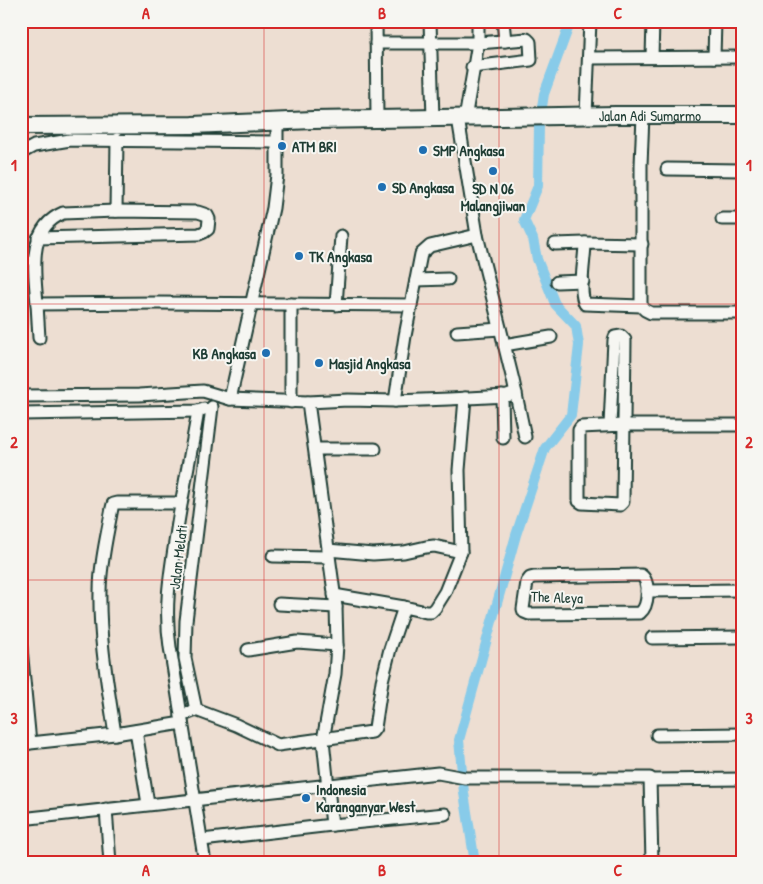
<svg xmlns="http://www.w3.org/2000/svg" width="763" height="884" font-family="'Patrick Hand',sans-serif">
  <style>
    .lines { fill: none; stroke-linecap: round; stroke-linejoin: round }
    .canal { stroke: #88cbe9; stroke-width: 10 }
    .street-casing { stroke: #1f3d34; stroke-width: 15 }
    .secondary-casing { stroke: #1f3d34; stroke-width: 20 }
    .street { stroke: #f6f6f2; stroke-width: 11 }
    .secondary { stroke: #f6f6f2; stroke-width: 16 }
    .grid { fill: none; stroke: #d62828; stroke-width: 1; stroke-opacity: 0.55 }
    .poi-dot { fill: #1f6fb2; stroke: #f6f6f2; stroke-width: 2 }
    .labels { text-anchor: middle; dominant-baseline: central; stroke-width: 4; stroke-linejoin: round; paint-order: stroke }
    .street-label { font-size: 15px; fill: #1f3d34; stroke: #f6f6f2 }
    .poi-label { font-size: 15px; font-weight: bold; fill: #1f3d34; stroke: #f6f6f2; text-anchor: start }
    .neatline { fill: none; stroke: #d62828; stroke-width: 2 }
    .grid-label { font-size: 16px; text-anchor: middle; font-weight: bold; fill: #d62828 }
  </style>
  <rect width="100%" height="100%" fill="#edded2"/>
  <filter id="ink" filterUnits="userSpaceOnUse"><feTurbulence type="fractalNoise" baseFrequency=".02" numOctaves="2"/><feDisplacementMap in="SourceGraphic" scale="10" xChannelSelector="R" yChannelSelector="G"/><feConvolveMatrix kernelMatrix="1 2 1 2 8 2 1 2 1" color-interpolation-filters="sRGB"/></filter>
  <g filter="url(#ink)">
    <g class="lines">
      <path class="canal" d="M475 863 464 793 459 740 516 535 545 448 571 415 579 345 576 326 555 304 537 259 533 239 524 220 538 186 539 126 544 94 569 26V21"/>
      <defs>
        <g id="street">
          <path d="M376 21 377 119"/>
          <path d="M430 21 433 119"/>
          <path d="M503 21 505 41"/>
          <path d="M376 43H478L527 39 530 42 531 60 472 67"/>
          <path d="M652 57 653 21"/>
          <path d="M714 57 715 21"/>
          <path d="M589 58 742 57"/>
          <path d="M586 115 590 21"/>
          <path d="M458 118 477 235 513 380 525 437"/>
          <path d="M465 119 478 43V21"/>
          <path d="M21 153 34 146 70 140 277 142"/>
          <path d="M667 169 742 170"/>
          <path d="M116 211 117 139"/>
          <path d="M722 219H742"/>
          <path d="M38 238 199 234 204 232 208 229 209 219 207 215 198 212 116 211 63 213C26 229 35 272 37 304L158 303 411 305"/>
          <path d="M555 244 585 243"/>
          <path d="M642 244 585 243C585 259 578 291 585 304L641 306 645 310 651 313H742"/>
          <path d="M416 280 448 279"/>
          <path d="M557 282 583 281"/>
          <path d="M37 304 39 338"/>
          <path d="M291 304V402"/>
          <path d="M336 305 341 236"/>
          <path d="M641 306V165L643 115"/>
          <path d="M457 332 500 329"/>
          <path d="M504 345 551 337"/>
          <path d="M21 396 139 395 203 391 230 399 308 402 348 400 395 401 449 399 507 396 516 393"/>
          <path d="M502 396 503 438"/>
          <path d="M230 399 273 208 277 175V122"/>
          <path d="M395 401 405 336 421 254 430 246 477 235"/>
          <path d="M198 411C191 453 182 494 176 536 170 574 164 608 170 647L205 863"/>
          <path d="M21 414 198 411 204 409"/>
          <path d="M610 425 614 340 615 337 621 336 625 340 623 502 620 505 582 503 579 501V430L581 427 624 425H742"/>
          <path d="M315 449H375"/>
          <path d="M328 550 373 554 404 552 426 547 434 546 461 552"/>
          <path d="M273 556 328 557"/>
          <path d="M641 575C650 581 649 606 640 613L529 614 524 612 523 609 527 582 530 578 534 577Z"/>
          <path d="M647 591 742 590"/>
          <path d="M334 595 404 607"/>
          <path d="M279 604 336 607"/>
          <path d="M652 638 742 637"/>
          <path d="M21 648 30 743"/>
          <path d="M248 650 297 642 337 645"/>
          <path d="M196 710 185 658 186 621 212 407"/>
          <path d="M181 716 196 710 236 725 278 745 372 732 375 728 382 681 390 649 404 607 426 612H431L435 608 445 592 461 552 459 470 465 398"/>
          <path d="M136 731 148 804"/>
          <path d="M115 734C108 687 99 640 100 592 100 564 107 536 112 508L113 504 117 503H181"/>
          <path d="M657 735 742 734"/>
          <path d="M21 744 115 734 182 723"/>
          <path d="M654 780 742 779"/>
          <path d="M106 809 110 863"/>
          <path d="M21 819 438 773 465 778H650L652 863"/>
          <path d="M332 825 445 814"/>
          <path d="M202 840 332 825 323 740 335 674 337 645 336 607 308 402"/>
        </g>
        <g id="secondary">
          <path id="s1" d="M21 126 192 125 313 120 616 115H742"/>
        </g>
      </defs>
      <use href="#street" class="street-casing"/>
      <use href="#secondary" class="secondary-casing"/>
      <use href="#street" class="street"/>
      <use href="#secondary" class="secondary"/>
    </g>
  </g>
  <path class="grid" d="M264 21V863M499 21V863M21 304H742M21 580H742"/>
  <g class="poi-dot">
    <circle cx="282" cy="146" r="5"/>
    <circle cx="423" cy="150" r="5"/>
    <circle cx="493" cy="171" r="5"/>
    <circle cx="382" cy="187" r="5"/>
    <circle cx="299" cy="256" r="5"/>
    <circle cx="266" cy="353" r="5"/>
    <circle cx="319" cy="363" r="5"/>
    <circle cx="306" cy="798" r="5"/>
  </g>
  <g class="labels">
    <g class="street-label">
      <text stroke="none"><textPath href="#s1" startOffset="629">Jalan Adi Sumarmo</textPath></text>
      <text transform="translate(178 557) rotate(-83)">Jalan Melati</text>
      <text transform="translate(557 597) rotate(2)">The Aleya</text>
    </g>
    <g class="poi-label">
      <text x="292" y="146">ATM BRI</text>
      <text x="433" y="150">SMP Angkasa</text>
      <text x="392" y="187">SD Angkasa</text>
      <text x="493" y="188" text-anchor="middle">SD N 06<tspan x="493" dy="17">Malangjiwan</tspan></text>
      <text x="309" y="256">TK Angkasa</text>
      <text x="256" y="353" text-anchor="end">KB Angkasa</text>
      <text x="329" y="363">Masjid Angkasa</text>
      <text x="316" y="789">Indonesia<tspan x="316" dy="17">Karanganyar West</tspan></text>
    </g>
  </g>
  <rect width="763" height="884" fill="none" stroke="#f6f6f2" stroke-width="55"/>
  <rect x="28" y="28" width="708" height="828" class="neatline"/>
  <g class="grid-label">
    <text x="146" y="19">A</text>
    <text x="382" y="19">B</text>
    <text x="618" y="19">C</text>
    <text x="14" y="171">1</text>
    <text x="749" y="171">1</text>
    <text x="14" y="448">2</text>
    <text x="749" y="448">2</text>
    <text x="14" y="724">3</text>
    <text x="749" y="724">3</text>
    <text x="146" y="876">A</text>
    <text x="382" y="876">B</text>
    <text x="618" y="876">C</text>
  </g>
</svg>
